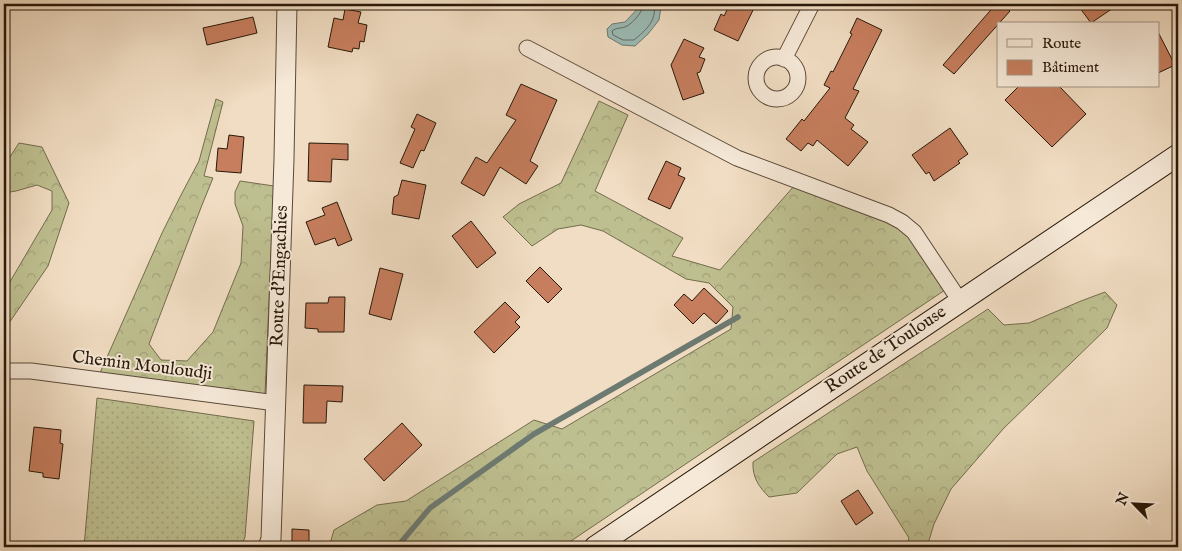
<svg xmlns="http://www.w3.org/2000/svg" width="1182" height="551" font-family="'IM FELL English',serif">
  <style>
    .grass { fill: url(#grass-dots); stroke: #736c4c }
    .forest { fill: url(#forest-crowns); stroke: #736c4c }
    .water { fill: #9bbbb6; stroke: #6d7a71 }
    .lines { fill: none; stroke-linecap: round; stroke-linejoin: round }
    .shore { stroke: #626a60; stroke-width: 1 }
    .stream { stroke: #6d7a71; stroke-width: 5.5 }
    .building { fill: #c77e5e; stroke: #281809 }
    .minor-casing { stroke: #5a4938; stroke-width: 17 }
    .tertiary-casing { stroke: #5a4938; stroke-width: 21 }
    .secondary-casing { stroke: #281809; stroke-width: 23 }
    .minor { stroke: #f6e9d8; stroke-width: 15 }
    .tertiary { stroke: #f6e9d8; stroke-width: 19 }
    .secondary { stroke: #f6e9d8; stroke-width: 21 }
    .labels { text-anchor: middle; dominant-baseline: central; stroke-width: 4; stroke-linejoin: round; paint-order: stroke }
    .street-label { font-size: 18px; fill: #281809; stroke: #f6e9d8 }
  </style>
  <defs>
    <pattern id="grass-dots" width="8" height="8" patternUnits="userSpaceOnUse" patternTransform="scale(1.25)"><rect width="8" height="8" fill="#bebf90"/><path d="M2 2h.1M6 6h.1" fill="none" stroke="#a3a37b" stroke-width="1.8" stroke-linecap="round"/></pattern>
    <pattern id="forest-crowns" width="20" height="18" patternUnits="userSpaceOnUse" patternTransform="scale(1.25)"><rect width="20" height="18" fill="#bebf90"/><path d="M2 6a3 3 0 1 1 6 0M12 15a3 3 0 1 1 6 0" fill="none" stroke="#a3a37b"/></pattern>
  </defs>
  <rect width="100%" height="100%" fill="#f1ddc3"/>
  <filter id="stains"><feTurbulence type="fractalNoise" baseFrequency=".004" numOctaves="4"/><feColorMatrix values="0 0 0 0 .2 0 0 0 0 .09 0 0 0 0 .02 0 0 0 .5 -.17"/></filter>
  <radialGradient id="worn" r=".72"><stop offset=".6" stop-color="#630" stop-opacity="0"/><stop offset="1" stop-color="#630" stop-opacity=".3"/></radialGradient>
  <path class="grass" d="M97 398 254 421 245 537 241 547H84Z"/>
  <g class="forest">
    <path d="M216 99 223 102 204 176 213 178 202 205 149 344 161 360 187 361 213 332 241 263 243 226 235 204V192L240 181 274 186 265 394 100 373 162 233 181 195 199 161Z"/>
    <path d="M599 101 628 115 595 191 683 238 672 256 720 270 795 185 885 221 901 230 912 241 948 288 562 547H329L334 530 377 505 406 501 534 420 562 429 731 329 733 307 709 283 686 279 603 231 581 225 558 229 532 246 503 217 519 204 561 183Z"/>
    <path d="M19 143 42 147 69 203 48 266 9 323 4 348V292L52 210V191L37 185 16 191 4 193V166Z"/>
    <path d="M1105 292 1117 305 1107 328 1004 428 951 489 934 524 927 547H906L909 538 867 471 857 447 837 454 797 493 769 497C759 487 752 477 753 462L988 309 1004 325 1029 323 1081 301Z"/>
  </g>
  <path class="water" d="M642 4H657L661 7 659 20 648 34 635 46 622 45 608 37 607 29 612 24 625 22Z"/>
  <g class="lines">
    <path class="shore" d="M644 4C643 11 634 22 627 26 622 29 617 27 612 31L613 35 623 40H634C646 30 657 21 654 4"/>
    <path class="stream" d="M397 547 430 508 534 434 738 317"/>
  </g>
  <g class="building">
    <path d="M730 4H756L738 41 714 30 721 14 724 16Z"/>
    <path d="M996 4H1002L1010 11 954 74 943 65Z"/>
    <path d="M1077 4H1119L1091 23Z"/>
    <path d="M345 9 361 12 358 23 367 25 364 42 360 41 359 49 353 48 352 52 328 47 334 18 343 20Z"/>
    <path d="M253 17 257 33 207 45 203 28Z"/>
    <path d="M857 18 882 30 853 89 859 91 845 118 854 125 851 129 868 142 848 166 817 140 813 146 808 143 801 151 786 139 802 119 804 121 830 88 824 85 831 71 833 72 852 34 850 33Z"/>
    <path d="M1158 32 1175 65 1158 73Z"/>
    <path d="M684 39 704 48 699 57 705 59 700 72 697 73 704 93 683 100 671 65Z"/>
    <path d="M521 84 557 100 530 161 538 166 526 184 500 167 484 196 461 183 476 157 487 163 516 120 506 115Z"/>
    <path d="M1019 86H1059L1086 114 1052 147 1005 100Z"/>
    <path d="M417 114 436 123 424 151 421 150 413 168 400 163 415 129 411 127Z"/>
    <path d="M950 128 968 154 958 161 960 163 934 181 929 172 926 174 912 155Z"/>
    <path d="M229 135 244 137 241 173 216 171 218 148 227 149Z"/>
    <path d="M309 143 348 144V160L332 159 331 182 308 181Z"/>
    <path d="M666 161 681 168 678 175 685 178 670 209 648 199Z"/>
    <path d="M402 180 426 185 419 219 392 214 394 197 398 195Z"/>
    <path d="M337 202 352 240 338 246 335 238 315 245 306 222 325 215 322 208Z"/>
    <path d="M471 221 496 253 477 268 452 236Z"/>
    <path d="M540 267 562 289 548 303 526 281Z"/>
    <path d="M380 268 403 274 391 320 369 314Z"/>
    <path d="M704 288 728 311 716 324 704 313 693 324 674 305 684 294 692 301Z"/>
    <path d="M329 297H345L344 332H318V329L305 328 306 303H328Z"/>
    <path d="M505 302 520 317 515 322 520 327 494 353 474 332Z"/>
    <path d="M304 385 343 386 342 402 327 401 326 423H303Z"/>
    <path d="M402 423 422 445 384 481 364 459Z"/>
    <path d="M34 427 61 430 60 443 63 444 59 479 43 477V473L29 471Z"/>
    <path d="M858 490 873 513 856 525 841 501Z"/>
    <path d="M292 529 309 530V547H292Z"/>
  </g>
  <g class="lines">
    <defs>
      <g id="minor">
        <path d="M527 48 737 158 889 215 902 222 914 232 960 301"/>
        <circle cx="777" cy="78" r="21"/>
        <path d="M784 59 812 4"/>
        <path d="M4 371H31L276 403"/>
      </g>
      <path id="tertiary" d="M268 547 271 539 284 159 287 4"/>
      <path id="secondary" d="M595 547 1178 155"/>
    </defs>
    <use href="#minor" class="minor-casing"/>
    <use href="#tertiary" class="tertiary-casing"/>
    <use href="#secondary" class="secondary-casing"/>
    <use href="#minor" class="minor"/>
    <use href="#tertiary" class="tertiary"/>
    <use href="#secondary" class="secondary"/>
  </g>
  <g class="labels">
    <g class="street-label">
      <text transform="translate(280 276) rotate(-88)">Route d'Engachies</text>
      <text transform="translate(886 350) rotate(-34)">Route de Toulouse</text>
      <text transform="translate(142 366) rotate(7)">Chemin Mouloudji</text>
    </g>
  </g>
  <rect width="1182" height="551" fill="none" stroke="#f1ddc3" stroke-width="20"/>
  <rect x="5" y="5" width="1172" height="541" fill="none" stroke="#281809" stroke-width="2.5"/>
  <rect x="10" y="10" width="1162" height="531" fill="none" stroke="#281809"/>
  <rect x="997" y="22" width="162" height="65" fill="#f6e9d8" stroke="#a49585"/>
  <rect x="1007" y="39" width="25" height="8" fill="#f6e9d8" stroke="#a49585"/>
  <text x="1042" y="48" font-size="15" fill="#281809">Route</text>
  <rect x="1007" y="60" width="25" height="15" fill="#c77e5e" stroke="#a49585"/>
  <text x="1042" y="72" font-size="15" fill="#281809">Bâtiment</text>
  <g transform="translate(1134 504) rotate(294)" stroke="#f6e9d8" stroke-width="4" paint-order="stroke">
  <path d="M0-4L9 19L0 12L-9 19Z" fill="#281809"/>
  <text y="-8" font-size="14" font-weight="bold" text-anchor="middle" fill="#281809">N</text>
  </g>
  <rect width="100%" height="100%" filter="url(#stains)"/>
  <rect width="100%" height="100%" fill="url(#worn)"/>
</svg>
